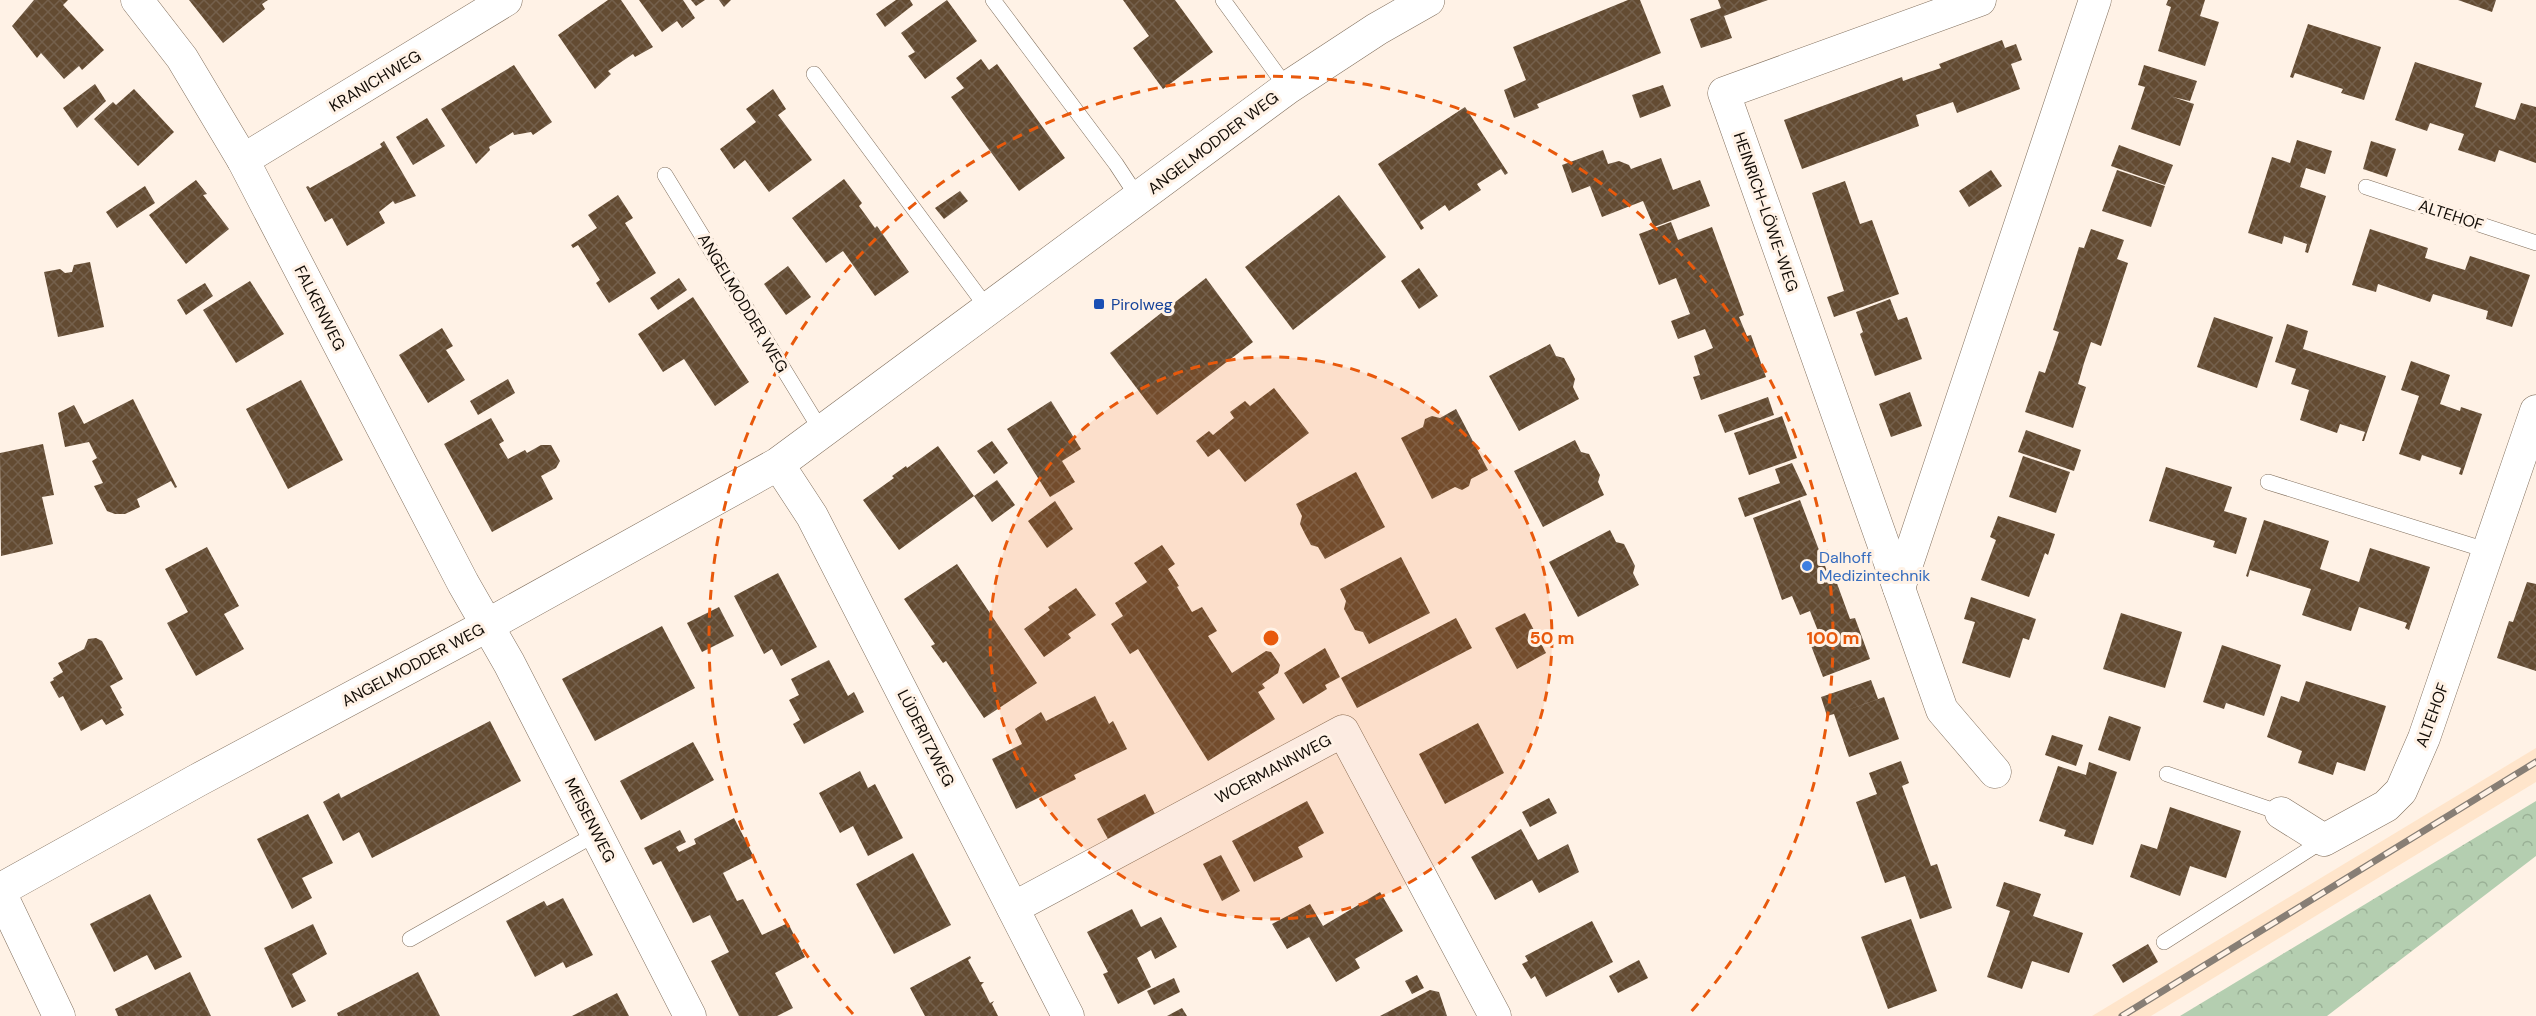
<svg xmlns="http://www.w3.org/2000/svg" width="2536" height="1016" font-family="'DM Sans',sans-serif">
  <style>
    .built { fill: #ffe5cb }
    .forest { fill: url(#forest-crowns) }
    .building { fill: url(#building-cross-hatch) }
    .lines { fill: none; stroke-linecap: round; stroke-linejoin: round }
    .lane-casing { stroke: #82705e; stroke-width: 16 }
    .street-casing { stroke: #82705e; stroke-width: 33 }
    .secondary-casing { stroke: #82705e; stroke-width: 34 }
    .lane { stroke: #fff; stroke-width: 15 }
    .street { stroke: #fff; stroke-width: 32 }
    .secondary { stroke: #fff; stroke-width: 33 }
    .rail-casing { stroke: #877e75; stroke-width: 7 }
    .rail { stroke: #fff2e6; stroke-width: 4.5; stroke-dasharray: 14; stroke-linecap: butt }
    .ring { fill: none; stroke: #e8590c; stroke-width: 3; stroke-dasharray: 10 8 }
    .transit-dot { fill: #1a4fb4; stroke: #fff2e6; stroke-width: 2 }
    .shop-dot { fill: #3f7fe0; stroke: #fff2e6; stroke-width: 2 }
    .labels { text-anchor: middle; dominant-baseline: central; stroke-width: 6; stroke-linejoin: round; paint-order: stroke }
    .street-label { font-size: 16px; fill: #120c06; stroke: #fff2e6 }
    .transit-label { font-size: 16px; fill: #164399; stroke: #fff2e6; text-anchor: start }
    .shop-label { font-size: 16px; fill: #366cbe; stroke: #fff2e6; text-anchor: start }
    .centre { fill: #e8590c; stroke: #fff2e6; stroke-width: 3 }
    .ring-label { font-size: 18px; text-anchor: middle; font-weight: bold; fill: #e8590c; stroke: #fff2e6; stroke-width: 6; stroke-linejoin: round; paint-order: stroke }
  </style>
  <defs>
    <pattern id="forest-crowns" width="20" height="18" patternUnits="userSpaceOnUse" patternTransform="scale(1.5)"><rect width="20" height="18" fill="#b4ceb0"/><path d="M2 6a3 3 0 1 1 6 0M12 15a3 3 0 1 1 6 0" fill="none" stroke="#9ab096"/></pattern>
    <pattern id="building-cross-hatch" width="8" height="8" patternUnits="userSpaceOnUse" patternTransform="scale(1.5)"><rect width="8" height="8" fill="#634b32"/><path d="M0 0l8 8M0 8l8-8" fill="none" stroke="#74604c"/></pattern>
  </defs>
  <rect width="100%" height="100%" fill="#fff2e6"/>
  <path class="built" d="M2536 748V782L2151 1016H2092Z"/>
  <path class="forest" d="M2536 801V856L2327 1016H2180Z"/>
  <g class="building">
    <path d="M34 0H68L63 5 104 50 82 70 79 66 64 79 41 53 37 58 12 26Z"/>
    <path d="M189 0H268L262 4 265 9 223 43Z"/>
    <path d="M608 0H621L653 47 635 57 633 54 608 71 611 74 595 89 558 35Z"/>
    <path d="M639 0H683L695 18 682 28 677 21 662 32Z"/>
    <path d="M691 0H705L696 6Z"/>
    <path d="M719 0H731L724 7Z"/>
    <path d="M896 0H910L913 5 885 27 876 14Z"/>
    <path d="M947 0 977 41 925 79 908 56 915 52 901 33Z"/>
    <path d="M1123 0H1175L1213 52 1163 89 1133 48 1149 36Z"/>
    <path d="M1628 0H1640L1661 53 1537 104 1539 108 1514 118 1504 90 1526 80 1513 47Z"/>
    <path d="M1718 0H1768L1724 16 1732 38 1701 48 1690 19 1721 8Z"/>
    <path d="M2168 0H2205L2200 16 2219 22 2205 66 2158 51 2171 7 2166 5Z"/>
    <path d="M2458 0H2496L2492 12Z"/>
    <path d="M2308 24 2381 47 2364 100 2341 93 2343 89 2295 73 2293 78 2290 77Z"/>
    <path d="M2002 40 2005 48 2016 44 2022 60 2011 64 2020 89 1957 113 1953 102 1916 115 1919 126 1802 169 1784 120 1902 77 1903 81 1920 75 1941 68 1939 64Z"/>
    <path d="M981 59 989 70 997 64 1065 158 1019 191 951 97 964 88 956 78Z"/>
    <path d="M2415 62 2482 83 2475 107 2515 120 2521 103 2536 107V163L2499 150 2495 162 2458 150 2464 134 2430 123 2427 131 2395 120Z"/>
    <path d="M514 65 552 122 533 135 531 132 514 135 513 132 489 147 490 150 476 164 441 109Z"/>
    <path d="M2144 65 2197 81 2190 101 2173 97 2194 104 2180 146 2131 129 2145 87 2138 85Z"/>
    <path d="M95 84 106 101 77 128 63 108Z"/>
    <path d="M1663 85 1671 106 1640 118 1632 95Z"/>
    <path d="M134 89 174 132 138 166 94 119 113 102 116 105Z"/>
    <path d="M773 89 786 109 778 115 812 160 769 192 745 160 734 169 720 149 756 122 746 109Z"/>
    <path d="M1465 107 1508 173 1505 175 1501 169 1477 184 1481 190 1449 211 1445 205 1420 222 1424 228 1421 230 1378 164Z"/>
    <path d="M427 118 445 146 413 165 396 137Z"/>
    <path d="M2297 140 2332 151 2325 174 2306 168 2300 187 2326 196 2308 253 2305 252 2307 244 2284 236 2282 244 2248 233 2272 157 2290 163Z"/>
    <path d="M384 141 416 196 395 204 393 201 379 212 385 223 347 246 332 218 325 222 306 187 308 186 310 188 351 165 382 147 380 144Z"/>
    <path d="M2371 141 2396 149 2387 177 2363 169Z"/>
    <path d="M2119 145 2173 165 2165 185 2111 166Z"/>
    <path d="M1603 150 1608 164 1619 161 1629 165 1631 169 1661 158 1673 190 1700 180 1710 206 1654 227 1643 201 1602 217 1590 186 1572 193 1562 165Z"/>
    <path d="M1991 170 2002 186 1969 207 1959 191Z"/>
    <path d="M2117 170 2165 186 2151 227 2102 211Z"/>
    <path d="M844 179 862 203 859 206 875 228 877 226 909 272 875 296 843 251 826 263 792 218Z"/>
    <path d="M196 180 207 194 203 195 229 229 186 264 149 215Z"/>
    <path d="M1845 181 1860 224 1872 220 1899 294 1834 317 1827 297 1844 291 1812 193Z"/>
    <path d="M145 186 155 203 117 228 106 212Z"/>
    <path d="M960 191 968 201 944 219 935 208Z"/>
    <path d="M618 195 633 218 625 223 656 273 609 303 596 283 600 280 578 245 573 248 571 245 597 228 588 215Z"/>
    <path d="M1339 195 1386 257 1293 330 1245 267Z"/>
    <path d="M1671 222 1678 240 1712 227 1744 315 1739 317 1747 336 1751 335 1766 377 1701 400 1693 377 1700 375 1694 356 1713 348 1705 329 1678 339 1671 321 1690 314 1676 278 1659 285 1639 234Z"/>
    <path d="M2091 229 2124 240 2117 259 2128 263 2101 346 2091 342 2084 363 2078 384 2086 387 2073 428 2025 412 2039 371 2045 373 2059 332 2053 330 2079 247 2084 248Z"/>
    <path d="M2370 229 2428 248 2425 258 2465 270 2470 256 2530 275 2512 327 2486 319 2488 311 2433 294 2430 302 2378 284 2376 292 2352 285Z"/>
    <path d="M90 262 104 327 58 337 44 272 60 269 65 273 72 272 74 265Z"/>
    <path d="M788 266 811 297 786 315 764 284Z"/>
    <path d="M1419 268 1438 296 1419 309 1401 281Z"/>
    <path d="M679 278 687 290 658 310 650 298Z"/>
    <path d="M1206 278 1253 342 1157 415 1110 353Z"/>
    <path d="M250 281 284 334 236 363 203 310Z"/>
    <path d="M205 283 213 296 186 315 177 300Z"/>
    <path d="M693 297 749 382 715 406 684 359 663 372 638 334Z"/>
    <path d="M1890 299 1898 320 1907 317 1922 359 1875 376 1860 334 1863 332 1856 312Z"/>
    <path d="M2214 317 2273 337 2257 388 2197 367Z"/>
    <path d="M2287 324 2308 331 2303 349 2386 376 2364 441H2362L2365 432 2340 424 2337 433 2300 420 2309 390 2291 384 2296 369 2275 362Z"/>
    <path d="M442 328 453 346 446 350 465 380 428 403 399 355Z"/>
    <path d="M1550 344 1556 356 1564 358 1570 369 1575 379 1573 387 1579 399 1519 431 1489 376Z"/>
    <path d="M2411 361 2450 375 2440 404 2460 411 2461 407 2482 414 2462 475 2459 474 2461 468 2422 455 2420 461 2399 454 2419 396 2401 390Z"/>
    <path d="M508 379 515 393 478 415 470 401Z"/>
    <path d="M301 380 343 460 288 489 246 409Z"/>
    <path d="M1274 388 1309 433 1245 482 1219 449 1208 457 1196 441 1209 431 1213 435 1234 418 1230 412 1245 401 1250 406Z"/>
    <path d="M1910 392 1922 426 1891 437 1879 404Z"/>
    <path d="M1768 397 1774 415 1725 433 1718 415Z"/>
    <path d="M133 399 177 487 175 488 171 481 137 499 140 507 125 514H115L107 511 94 486 103 483 92 461 97 458 89 442 65 447 58 413 74 405 84 424Z"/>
    <path d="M1051 401 1081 449 1062 461 1075 482 1050 497 1007 429Z"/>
    <path d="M1456 409 1488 470 1471 479 1469 486 1462 490 1455 487 1432 499 1401 438 1423 427 1425 419 1432 416 1440 418Z"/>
    <path d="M1782 416 1797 458 1749 475 1734 433Z"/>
    <path d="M491 418 504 441 499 444 508 459 525 450 527 453 541 445H551L560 461 556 468 541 476 553 499 492 532 444 444Z"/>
    <path d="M2026 430 2081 450 2074 471 2018 452Z"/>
    <path d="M1575 440 1581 452 1589 454 1594 464 1600 475 1598 482 1604 495 1543 527 1514 471Z"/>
    <path d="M992 441 1008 463 994 474 977 451Z"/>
    <path d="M43 444 54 495 42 497 53 544 1 556 0 453Z"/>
    <path d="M938 446 974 496 899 550 863 500 894 478 892 476 906 466 907 468Z"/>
    <path d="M2023 456 2070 472 2056 513 2009 497Z"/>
    <path d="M1792 463 1807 495 1745 517 1738 498 1780 483 1775 469Z"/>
    <path d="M2166 467 2232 487 2224 511 2247 518 2236 554 2213 547 2215 541 2149 521Z"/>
    <path d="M1356 472 1385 527 1325 559 1318 547 1311 545 1305 534 1300 524 1302 516 1296 504Z"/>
    <path d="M997 480 1015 505 992 522 974 496Z"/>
    <path d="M1800 500 1830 579 1835 578 1850 619 1855 618 1870 659 1823 677 1807 635 1818 631 1810 611 1800 615 1792 596 1782 600 1753 518Z"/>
    <path d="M1055 501 1073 529 1047 548 1028 521Z"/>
    <path d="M1998 516 2055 534 2048 555 2045 553 2029 597 1981 580 1996 540 1990 537Z"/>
    <path d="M2264 520 2329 541 2320 569 2359 582 2370 548 2430 567 2409 630 2405 628 2407 623 2359 607 2351 631 2344 629 2302 615 2311 589 2250 570 2248 577 2246 576Z"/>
    <path d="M1610 530 1616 542 1624 544 1635 566 1633 573 1639 585 1578 617 1549 562Z"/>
    <path d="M1162 545 1175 564 1168 569 1179 586 1177 587 1192 612 1202 607 1217 631 1208 636 1232 673 1266 651 1271 652 1280 665 1278 673 1262 684 1265 688 1258 692 1275 719 1208 761 1138 649 1130 654 1111 624 1123 616 1115 603 1147 582 1134 563Z"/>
    <path d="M207 547 239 606 224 614 244 649 196 676 167 623 188 612 165 569Z"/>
    <path d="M1401 557 1430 613 1369 644 1363 632 1355 630 1344 609 1346 601 1340 589Z"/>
    <path d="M957 564 1037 683 984 718 946 661 943 663 931 646 935 644 904 599Z"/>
    <path d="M778 573 817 647 781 666 772 649 764 654 734 596Z"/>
    <path d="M2527 582 2536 584V671L2497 658 2509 621 2513 622Z"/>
    <path d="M1076 588 1096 615 1068 634 1071 638 1044 657 1024 629 1050 610 1048 607Z"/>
    <path d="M1971 597 2036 619 2029 640 2023 638 2010 678 1962 663 1975 622 1964 619Z"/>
    <path d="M719 607 734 636 702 652 687 623Z"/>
    <path d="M1525 613 1546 653 1517 669 1495 628Z"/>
    <path d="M2121 613 2182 632 2165 688 2103 669Z"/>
    <path d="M1456 618 1472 648 1357 708 1341 678Z"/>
    <path d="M662 626 695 688 595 741 562 679Z"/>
    <path d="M96 638 102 641 123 679 110 686 122 708 120 709 124 715 106 725 102 719 81 731 63 696 59 698 50 682 54 680 53 678 63 672 58 663 84 649 88 639Z"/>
    <path d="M2222 645 2281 665 2264 716 2226 703 2224 709 2203 702Z"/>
    <path d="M1325 648 1340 677 1325 685 1327 689 1303 704 1284 673Z"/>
    <path d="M829 660 848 696 854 692 864 712 804 744 793 724 800 720 789 700 799 695 791 679Z"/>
    <path d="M1871 680 1878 699 1839 713 1884 697 1899 739 1849 757 1834 714 1827 716 1821 697Z"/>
    <path d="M2306 681 2386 706 2365 771 2337 762 2333 775 2298 763 2302 751 2267 737 2281 696 2299 702Z"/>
    <path d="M1095 696 1109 724 1113 721 1127 749 1074 775 1076 779 1016 809 992 759 1022 744 1015 729 1041 712 1046 721Z"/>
    <path d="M2109 716 2141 727 2130 761 2098 750Z"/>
    <path d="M490 721 521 781 372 858 359 832 343 841 323 802 339 793 341 798Z"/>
    <path d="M1478 723 1504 773 1445 804 1419 754Z"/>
    <path d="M2052 735 2083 745 2076 766 2045 755Z"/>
    <path d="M693 742 714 780 641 820 620 781Z"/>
    <path d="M1901 761 1909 783 1902 786 1931 866 1937 864 1952 908 1920 919 1905 876 1885 883 1856 802 1877 794 1869 773Z"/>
    <path d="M2089 762 2117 772 2093 845 2064 836 2066 830 2039 821 2058 766 2086 775Z"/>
    <path d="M860 771 868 788 875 784 903 838 868 856 853 826 840 833 819 793Z"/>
    <path d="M1145 794 1155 814 1108 839 1097 819Z"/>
    <path d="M1549 798 1557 813 1530 827 1522 812Z"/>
    <path d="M1307 801 1324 833 1298 847 1303 857 1254 882 1232 841Z"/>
    <path d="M2170 807 2241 831 2226 878 2190 866 2180 896 2130 877 2141 844 2157 849Z"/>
    <path d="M308 814 333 863 302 878 312 898 292 909 257 839Z"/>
    <path d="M734 818 754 857 723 873 737 901 743 899 762 935 788 923 805 957 775 973 793 1008 777 1016H739L711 961 729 952 710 915 693 923 661 861 653 865 644 848 680 830 686 842 676 847 679 852 696 844 694 839Z"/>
    <path d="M1521 829 1538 860 1568 844 1579 872 1539 893 1532 880 1495 900 1471 857Z"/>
    <path d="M913 853 951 925 894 954 856 884Z"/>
    <path d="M1221 855 1240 891 1222 901 1203 864Z"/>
    <path d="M2004 882 2041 894 2033 916 2083 933 2069 973 2032 961 2022 989 1987 977 2010 911 1996 906Z"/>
    <path d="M1380 892 1403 931 1355 959 1360 968 1336 982 1309 937 1287 949 1272 924 1310 904 1323 926Z"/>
    <path d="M150 894 182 957 155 970 147 955 114 972 90 924Z"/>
    <path d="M563 898 593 955 566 968 563 962 535 977 506 921 544 901 547 906Z"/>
    <path d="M1132 909 1141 927 1161 917 1177 947 1155 959 1151 950 1137 958 1151 987 1118 1004 1103 974 1108 972 1087 932Z"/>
    <path d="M1911 919 1937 991 1888 1009 1861 937Z"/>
    <path d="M1592 921 1613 962 1546 997 1535 976 1531 979 1522 964 1528 961 1525 956Z"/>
    <path d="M313 924 327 954 292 974 306 1001 292 1008 264 948Z"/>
    <path d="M2148 944 2158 962 2123 983 2112 965Z"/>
    <path d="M970 956 971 958 968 960 980 982H984L981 985 990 1003 994 1001 992 1004 998 1016H925L910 988Z"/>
    <path d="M1639 960 1648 978 1618 993 1609 976Z"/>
    <path d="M190 972 211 1016H118L115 1009Z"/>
    <path d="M418 972 440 1016H338L337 1013Z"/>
    <path d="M1417 975 1424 988 1412 994 1405 981Z"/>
    <path d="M1174 978 1180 992 1154 1005 1147 991Z"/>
    <path d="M1430 990 1439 992 1447 1016H1380Z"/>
    <path d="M617 993 629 1016H572Z"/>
    <path d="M1182 1008 1187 1016H1167Z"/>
  </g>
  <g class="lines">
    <defs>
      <g id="lane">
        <path d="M993 0 1116 164 1139 199"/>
        <path d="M1223 0 1287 88"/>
        <path d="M814 74 988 309"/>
        <path d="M665 175 822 432"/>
        <path d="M2366 187 2536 243"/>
        <path d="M2268 482 2489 551"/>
        <path d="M2167 774 2281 813"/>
        <path d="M410 939 596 834"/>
        <path d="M2164 942 2324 840"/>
      </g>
      <g id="street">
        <path d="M137 0 182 58 243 160 463 583 509 663 690 1016"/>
        <path d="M1980 0 1724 93 1942 710 1995 772"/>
        <path d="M243 160 506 0"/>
        <path d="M778 464 812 516 1068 1016"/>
        <path d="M1899 588 2095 0"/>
        <path d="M2281 813 2324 840 2386 806 2401 791 2424 738 2536 411"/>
        <path d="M0 892 59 1016"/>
        <path d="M1013 908 1343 731 1495 1016"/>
      </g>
      <path id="secondary" d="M0 890 198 780 486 626 778 464 1287 88 1377 29 1428 0"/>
    </defs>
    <use href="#lane" class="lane-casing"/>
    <use href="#street" class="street-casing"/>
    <use href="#secondary" class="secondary-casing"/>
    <use href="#lane" class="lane"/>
    <use href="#street" class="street"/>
    <use href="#secondary" class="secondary"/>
    <defs>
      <path id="rail" d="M2122 1016 2536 762"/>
    </defs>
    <use href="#rail" class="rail-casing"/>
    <use href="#rail" class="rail"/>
  </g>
  <circle cx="1271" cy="638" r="281" fill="#e8590c" fill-opacity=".12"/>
  <g class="ring">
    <circle cx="1271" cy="638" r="281"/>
    <path d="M853 1014A562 562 0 1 1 1689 1014"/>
  </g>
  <rect class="transit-dot" x="1093" y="298" width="12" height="12" rx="3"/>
  <circle class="shop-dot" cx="1807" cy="566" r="6"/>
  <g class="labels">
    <g class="street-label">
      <text transform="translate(375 81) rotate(-31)">KRANICHWEG</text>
      <text transform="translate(1213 143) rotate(-37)">ANGELMODDER WEG</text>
      <text transform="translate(1766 212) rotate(71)">HEINRICH-LÖWE-WEG</text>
      <text transform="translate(2451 215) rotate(18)">ALTEHOF</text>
      <text transform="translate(743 303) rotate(59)">ANGELMODDER WEG</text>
      <text transform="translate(320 308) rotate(63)">FALKENWEG</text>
      <text transform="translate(413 665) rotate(-28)">ANGELMODDER WEG</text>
      <text transform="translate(2432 715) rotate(-70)">ALTEHOF</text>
      <text transform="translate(926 738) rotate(63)">LÜDERITZWEG</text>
      <text transform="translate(1273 769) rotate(-28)">WOERMANNWEG</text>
      <text transform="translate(590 820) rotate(63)">MEISENWEG</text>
    </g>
    <g class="transit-label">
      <text x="1111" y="304">Pirolweg</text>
    </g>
    <g class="shop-label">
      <text x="1819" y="557">Dalhoff<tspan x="1819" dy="18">Medizintechnik</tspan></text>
    </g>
  </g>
  <circle cx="1271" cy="638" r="9" class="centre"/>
  <g class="ring-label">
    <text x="1552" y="644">50 m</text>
    <text x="1833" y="644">100 m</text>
  </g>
</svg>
